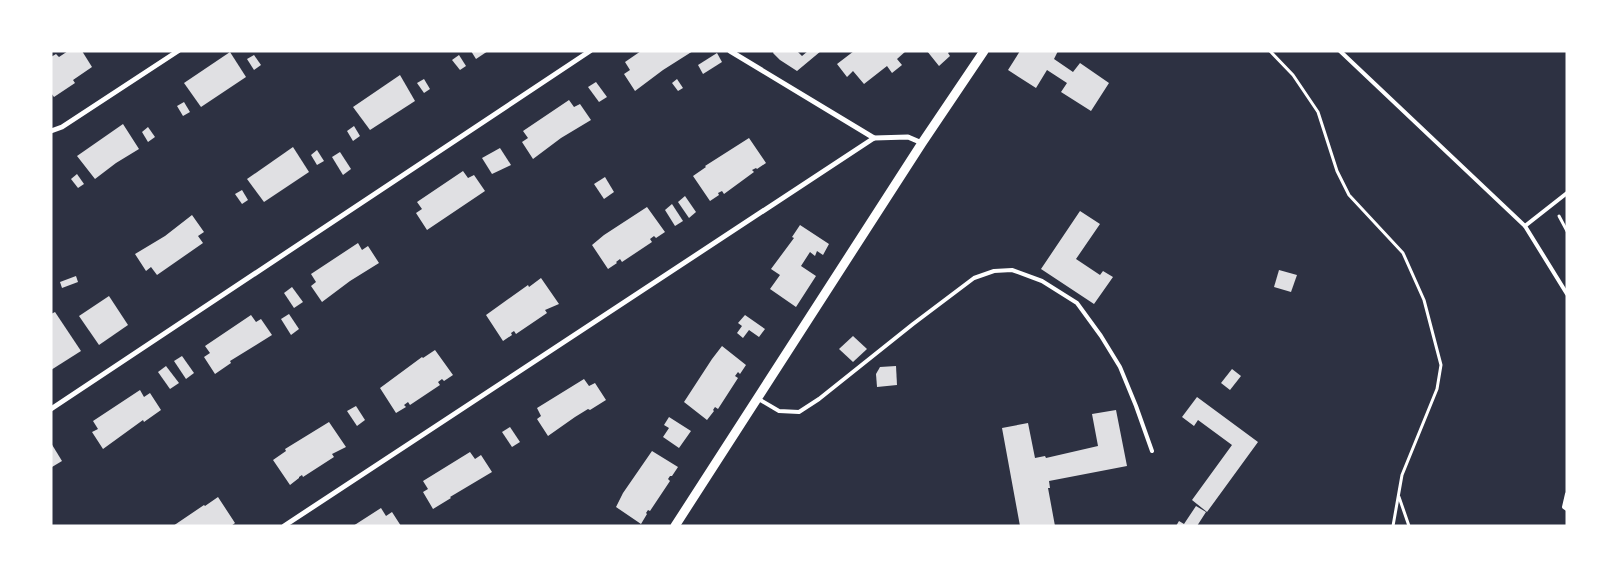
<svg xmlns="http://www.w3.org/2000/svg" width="1618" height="577" font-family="'Fira Sans',sans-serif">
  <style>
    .building { fill: #e0e0e3 }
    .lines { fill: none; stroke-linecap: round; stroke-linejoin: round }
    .path { stroke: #fff; stroke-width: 3 }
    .service { stroke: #fff; stroke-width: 4 }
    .minor { stroke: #fff; stroke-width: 5 }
    .tertiary { stroke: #fff; stroke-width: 9 }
  </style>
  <rect width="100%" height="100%" fill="#2d3142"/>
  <g class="building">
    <path d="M68 51H82L92 67 73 80 75 83 54 97 51 93V57L56 54 59 57Z"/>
    <path d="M471 51H488L476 59Z"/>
    <path d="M641 51H693L663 70 635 91 624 74 630 70 625 62Z"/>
    <path d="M774 51H797L802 56 808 51H821L797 71 780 60 773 53Z"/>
    <path d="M854 51H906L897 59 902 65 892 73 887 66 864 84 853 71 847 77 837 64Z"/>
    <path d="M927 51H950L948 53 950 56 939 66Z"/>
    <path d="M1020 51H1058L1054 59 1073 72 1080 63 1109 83 1091 111 1061 92 1067 83 1047 70 1036 88 1008 70Z"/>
    <path d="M230 52 246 77 201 107 184 83Z"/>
    <path d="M717 53 722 62 703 74 698 65Z"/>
    <path d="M254 55 261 65 254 70 247 59Z"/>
    <path d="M459 55 466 66 460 70 452 60Z"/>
    <path d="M400 75 415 101 370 130 353 107Z"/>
    <path d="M424 79 430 89 424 93 417 83Z"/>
    <path d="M677 79 683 88 678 91 672 83Z"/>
    <path d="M596 82 607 97 599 102 588 87Z"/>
    <path d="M569 100 574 107 580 104 591 120 561 138 533 159 522 142 528 138 523 131Z"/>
    <path d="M184 102 190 112 183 116 177 106Z"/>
    <path d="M123 124 139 149 116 163 95 179 77 156Z"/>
    <path d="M354 126 360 136 353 141 347 131Z"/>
    <path d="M148 127 155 137 148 142 142 132Z"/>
    <path d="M749 138 766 163 757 169 756 168 752 170 754 172 724 194 722 191 718 193 719 195 710 201 693 176 706 167 705 166Z"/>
    <path d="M293 147 309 172 264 202 247 179Z"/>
    <path d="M500 148 511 165 492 174 482 158Z"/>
    <path d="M317 150 324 161 317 165 311 155Z"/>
    <path d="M340 152 351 169 343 175 332 157Z"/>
    <path d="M463 171 468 178 474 175 485 191 427 230 416 213 422 209 417 202Z"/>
    <path d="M77 174 84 184 78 188 71 179Z"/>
    <path d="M605 177 614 192 604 199 594 184Z"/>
    <path d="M242 190 248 200 242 204 235 194Z"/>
    <path d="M685 196 696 212 689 218 678 202Z"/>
    <path d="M672 204 683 221 675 226 665 210Z"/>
    <path d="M647 207 665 232 656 238 654 236 650 239 652 242 622 262 620 259 616 262 617 263 608 269 592 245 604 235Z"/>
    <path d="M1080 211 1100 224 1076 259 1100 275 1103 271 1113 277 1094 304 1041 269Z"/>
    <path d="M192 215 204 232 198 236 203 243 157 275 151 267 146 271 135 254 165 236Z"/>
    <path d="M800 225 829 244 823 255 817 251 815 256 810 252 801 266 816 276 796 307 770 289 780 275 771 269 794 238 792 237Z"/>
    <path d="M358 243 362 250 368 246 379 263 350 281 322 302 311 286 316 282 311 274Z"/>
    <path d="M1279 270 1297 275 1291 292 1274 287Z"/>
    <path d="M76 276 78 282 62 288 60 282Z"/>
    <path d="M541 278 559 304 545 310 547 313 516 334 514 331 511 333 512 335 503 341 486 315 528 285 529 287Z"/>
    <path d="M292 287 303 302 294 308 284 293Z"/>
    <path d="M109 296 128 325 99 345 79 316Z"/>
    <path d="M55 312 81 351 51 370V314Z"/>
    <path d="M289 314 299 329 291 335 281 319Z"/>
    <path d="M251 315 256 322 261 319 272 335 230 361 231 363 215 374 204 357 210 353 205 346Z"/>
    <path d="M745 315 765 329 759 337 749 330 743 338 737 333 742 326 738 323Z"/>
    <path d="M853 336 867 349 853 362 839 349Z"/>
    <path d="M722 346 746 365 740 374 738 372 735 376 738 378 718 409 715 407 713 410 714 411 707 420 684 402 712 359Z"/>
    <path d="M435 350 453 375 444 381 442 379 438 382 440 385 410 405 408 402 404 405 406 407 396 413 380 388 422 357 423 358Z"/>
    <path d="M182 356 194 373 186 379 174 361Z"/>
    <path d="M166 366 179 383 170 389 158 372Z"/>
    <path d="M896 366 897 385 877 387 876 374 880 367Z"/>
    <path d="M1232 369 1241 376 1230 390 1221 383Z"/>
    <path d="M584 379 589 386 595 383 606 400 590 410 588 409 575 417 548 436 537 419 541 416 537 408Z"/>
    <path d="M140 390 144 397 150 393 161 410 144 422 143 420 103 449 92 432 98 429 93 421Z"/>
    <path d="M1197 397 1258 442 1207 512 1192 500 1232 445 1198 420 1194 426 1182 417Z"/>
    <path d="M356 406 365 420 357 426 347 411Z"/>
    <path d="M1116 410 1127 466 1049 481 1050 488H1048L1055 526H1020L1002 428 1028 423 1035 458 1045 456 1046 458 1098 446 1092 414Z"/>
    <path d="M669 417 691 431 679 448 663 437 669 428 664 425Z"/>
    <path d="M329 422 346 447 332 454 334 457 303 477 302 475 299 477V478L290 485 273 460 286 451 285 449Z"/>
    <path d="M510 427 520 442 512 447 502 432Z"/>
    <path d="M51 443 62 461 52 467 51 465Z"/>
    <path d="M652 451 678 467 672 476H670L668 479 670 481 650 511 648 510 646 513 647 514 641 524 616 507 623 493Z"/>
    <path d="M470 452 475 459 481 455 492 472 450 497 451 498 433 509 423 492 428 489 423 481Z"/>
    <path d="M218 497 235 523 231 526H173L204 505 205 506Z"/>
    <path d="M1196 506 1206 512 1197 526H1176L1179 521 1184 524Z"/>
    <path d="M381 508 386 516 392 512 401 526H353Z"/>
  </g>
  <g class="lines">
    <g class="path">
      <path d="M1270 51 1293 75 1318 112 1337 171 1349 195 1403 253 1424 300 1441 365 1437 389 1402 475 1393 526"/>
      <path d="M1559 216 1567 231"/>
      <path d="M1399 497 1409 526"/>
    </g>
    <g class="service">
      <path d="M1340 51 1525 226 1567 294"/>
      <path d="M1525 226 1567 193"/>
      <path d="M757 398 779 411 799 412 819 399 913 324 974 278 994 271 1012 270 1042 281 1077 303 1101 336 1120 367 1136 406 1152 451"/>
      <path d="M1567 494 1564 507 1567 509"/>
    </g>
    <g class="minor">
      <path d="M730 51 874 138"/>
      <path d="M51 131 62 127 178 51"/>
      <path d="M51 409 590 51"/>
      <path d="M284 526 874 138 908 137 922 143"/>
    </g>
    <path class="tertiary" d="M675 526 922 143 984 51"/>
  </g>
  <rect width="1618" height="577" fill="none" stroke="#ffffff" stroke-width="105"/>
</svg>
